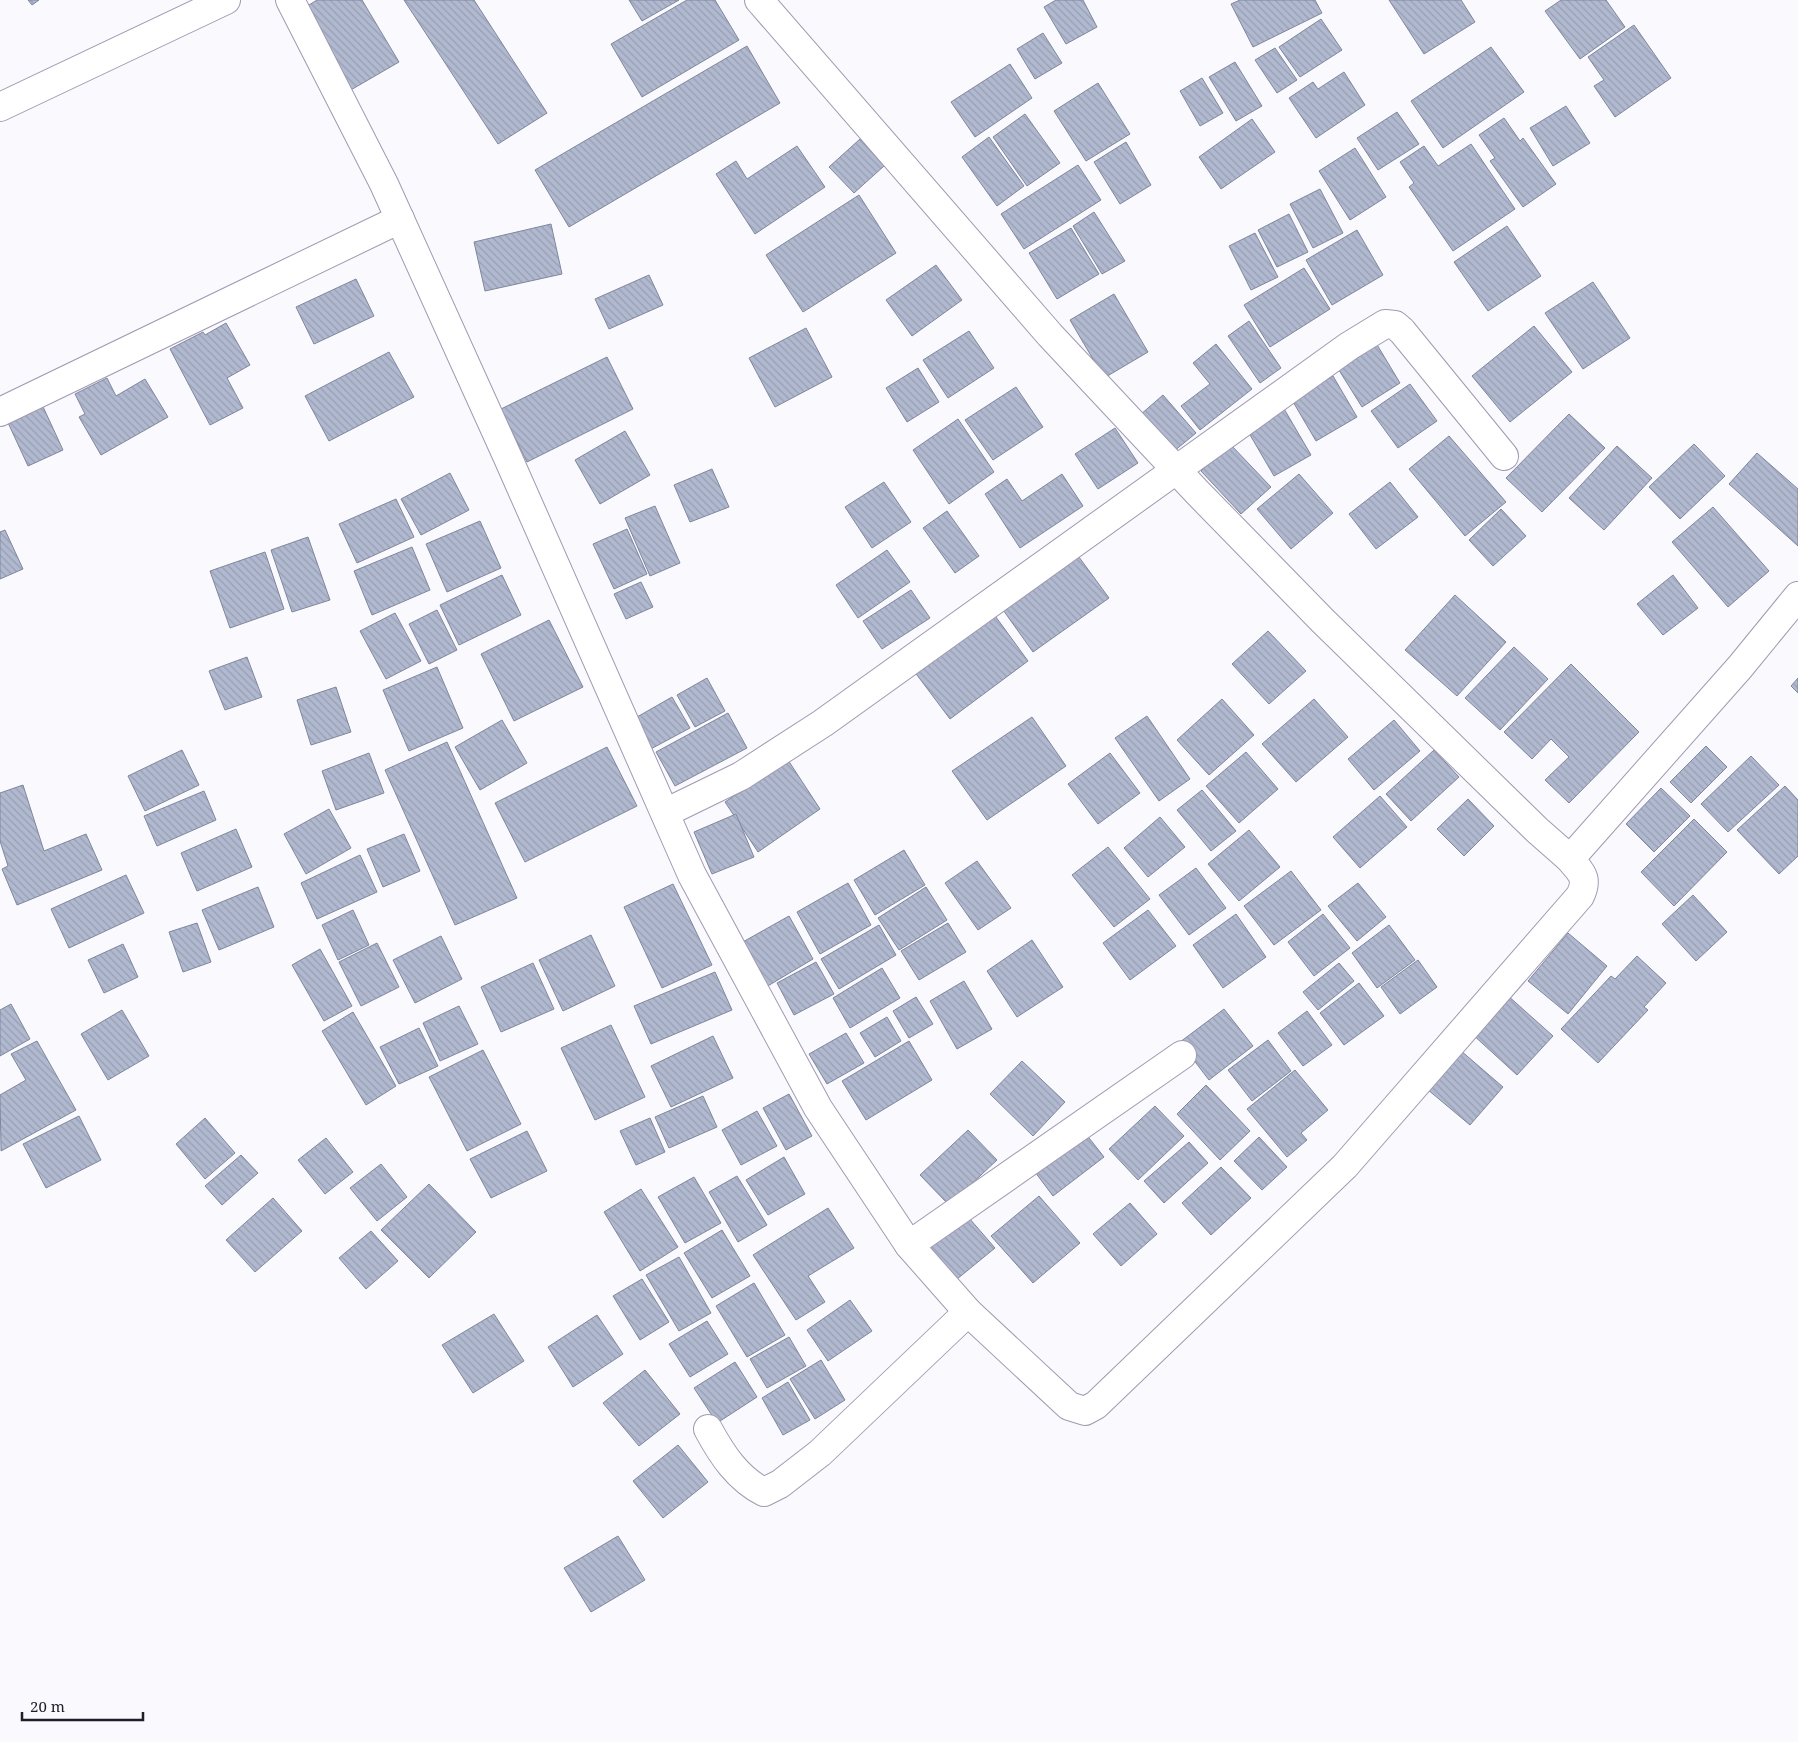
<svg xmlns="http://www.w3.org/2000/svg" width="1798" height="1742" font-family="'Noto Serif',serif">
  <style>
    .building { fill: url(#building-back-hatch); stroke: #7f879d }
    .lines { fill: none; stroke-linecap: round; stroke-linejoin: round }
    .minor-casing { stroke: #a09ab1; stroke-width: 30 }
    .minor { stroke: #fff; stroke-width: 28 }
  </style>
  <defs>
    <pattern id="building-back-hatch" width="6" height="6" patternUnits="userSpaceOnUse" patternTransform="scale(1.25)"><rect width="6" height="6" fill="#b1b9d0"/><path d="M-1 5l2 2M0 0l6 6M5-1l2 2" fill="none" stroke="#989fb2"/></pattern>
  </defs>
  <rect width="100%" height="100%" fill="#faf9fe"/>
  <g class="building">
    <path d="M28 0H39L32 5Z"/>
    <path d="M317 0H362L399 62 349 91 301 10Z"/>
    <path d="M404 0H474L547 113 498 144Z"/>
    <path d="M629 0H679L642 21Z"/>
    <path d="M687 0H715L739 40 642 97 611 44Z"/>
    <path d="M1056 0H1083L1097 27 1066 44 1044 7Z"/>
    <path d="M1240 0H1315L1322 13 1253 47 1231 4Z"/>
    <path d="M1389 0H1461L1475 22 1424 54Z"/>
    <path d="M1561 0H1606L1625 27 1580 59 1545 11Z"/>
    <path d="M1321 19 1342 50 1300 77 1279 47Z"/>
    <path d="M1634 25 1671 78 1615 117 1594 86 1604 80 1588 57Z"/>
    <path d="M1043 33 1062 63 1035 79 1017 49Z"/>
    <path d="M747 46 780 103 569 227 535 170Z"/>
    <path d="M1491 47 1524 92 1443 148 1411 101Z"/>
    <path d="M1275 48 1297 80 1277 93 1255 60Z"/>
    <path d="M1235 62 1262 106 1236 121 1209 77Z"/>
    <path d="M1010 64 1032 98 975 137 951 102Z"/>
    <path d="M1344 72 1365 105 1316 138 1289 98 1313 82 1318 89Z"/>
    <path d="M1202 78 1223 113 1200 126 1180 91Z"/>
    <path d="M1098 83 1130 134 1086 161 1054 111Z"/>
    <path d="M1566 106 1590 143 1553 166 1530 128Z"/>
    <path d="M1397 112 1419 144 1378 170 1357 138Z"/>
    <path d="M1025 114 1060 163 1027 186 993 137Z"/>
    <path d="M1504 118 1520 141 1523 138 1556 184 1523 207 1490 161 1495 158 1479 135Z"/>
    <path d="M1252 119 1275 152 1221 189 1199 157Z"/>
    <path d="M989 137 1024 186 997 206 962 157Z"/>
    <path d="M860 139 884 166 854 193 829 167Z"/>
    <path d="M1126 142 1151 185 1120 204 1094 162Z"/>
    <path d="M1471 144 1515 209 1453 251 1409 187 1414 183 1400 162 1424 146 1438 166Z"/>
    <path d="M797 146 825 187 755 234 716 174 736 161 747 179Z"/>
    <path d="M1355 148 1386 197 1350 220 1319 171Z"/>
    <path d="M1078 165 1101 200 1024 249 1001 214Z"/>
    <path d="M1320 189 1343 233 1313 248 1290 204Z"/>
    <path d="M859 195 896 253 803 312 766 255Z"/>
    <path d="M1094 212 1125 261 1102 274 1073 226Z"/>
    <path d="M1289 214 1308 252 1277 267 1258 230Z"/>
    <path d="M551 224 562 274 485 291 474 242Z"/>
    <path d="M1507 226 1541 276 1488 311 1454 262Z"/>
    <path d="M1071 228 1099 274 1057 299 1029 253Z"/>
    <path d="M1357 230 1383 275 1332 305 1306 260Z"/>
    <path d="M1255 233 1278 277 1251 290 1229 246Z"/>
    <path d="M936 265 962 300 912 336 886 300Z"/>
    <path d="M1304 268 1330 309 1270 347 1244 305Z"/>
    <path d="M649 275 663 305 609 329 595 299Z"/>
    <path d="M356 279 374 316 314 344 296 307Z"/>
    <path d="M1593 282 1630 338 1583 369 1545 313Z"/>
    <path d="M1114 294 1148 352 1104 378 1070 320Z"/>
    <path d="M1249 321 1281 368 1260 383 1228 336Z"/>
    <path d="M226 323 250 365 227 378 243 408 210 425 170 349 203 332 205 335Z"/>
    <path d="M1534 326 1572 372 1510 422 1472 376Z"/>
    <path d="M806 328 832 377 775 407 749 358Z"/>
    <path d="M969 331 994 368 948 398 923 360Z"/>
    <path d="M1376 343 1400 383 1362 407 1337 367Z"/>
    <path d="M1216 344 1252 389 1200 430 1181 406 1210 384 1193 363Z"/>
    <path d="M389 352 414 397 329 441 305 396Z"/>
    <path d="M607 357 633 409 527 462 501 409Z"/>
    <path d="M918 368 939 402 907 422 886 388Z"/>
    <path d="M1333 376 1357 417 1316 441 1292 400Z"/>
    <path d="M107 378 116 396 145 379 168 417 101 455 79 417 85 414 75 394Z"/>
    <path d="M1410 384 1437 421 1398 448 1371 411Z"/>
    <path d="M1016 387 1043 427 993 460 965 420Z"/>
    <path d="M1163 395 1196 433 1173 452 1140 415Z"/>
    <path d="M39 398 63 450 28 466 4 414Z"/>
    <path d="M1283 407 1311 455 1274 476 1246 428Z"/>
    <path d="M1569 414 1605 448 1542 512 1506 478Z"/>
    <path d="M958 419 994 472 949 504 913 450Z"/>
    <path d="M1115 428 1138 463 1098 489 1075 454Z"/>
    <path d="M625 431 650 475 600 504 575 460Z"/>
    <path d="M1449 436 1506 502 1465 536 1409 469Z"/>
    <path d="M1230 444 1271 487 1241 514 1201 471Z"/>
    <path d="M1694 444 1725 476 1680 519 1649 487Z"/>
    <path d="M1617 446 1652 478 1604 530 1569 498Z"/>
    <path d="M1757 453 1798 489V546L1729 484Z"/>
    <path d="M712 469 729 507 690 522 674 485Z"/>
    <path d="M450 473 469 510 421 535 401 499Z"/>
    <path d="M1062 474 1083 506 1020 548 985 494 1007 479 1022 501Z"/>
    <path d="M1299 474 1333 513 1291 549 1257 509Z"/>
    <path d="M884 482 911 522 872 548 845 507Z"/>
    <path d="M1390 482 1418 517 1376 549 1349 514Z"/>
    <path d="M396 499 414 537 357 563 339 524Z"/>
    <path d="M655 506 680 563 650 576 625 518Z"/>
    <path d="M1713 507 1769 571 1728 607 1672 542Z"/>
    <path d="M1501 509 1526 536 1493 566 1469 540Z"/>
    <path d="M947 511 979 556 955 573 923 528Z"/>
    <path d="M480 521 501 568 447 592 426 544Z"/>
    <path d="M627 529 647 574 614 589 593 544Z"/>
    <path d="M5 530 23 569 0 579V532Z"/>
    <path d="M308 537 330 600 292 612 271 550Z"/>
    <path d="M412 547 430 590 372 615 354 571Z"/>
    <path d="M887 550 910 582 858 618 836 585Z"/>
    <path d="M265 552 284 609 230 628 210 571Z"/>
    <path d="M1076 553 1109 598 1033 652 1001 607Z"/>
    <path d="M502 575 521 615 459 645 440 605Z"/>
    <path d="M1673 575 1698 608 1663 635 1637 604Z"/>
    <path d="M641 582 653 607 626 619 614 594Z"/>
    <path d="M911 590 930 618 882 649 863 621Z"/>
    <path d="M1455 595 1506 642 1457 696 1405 650Z"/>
    <path d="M437 610 457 650 429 664 409 624Z"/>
    <path d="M395 613 421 661 386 679 360 631Z"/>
    <path d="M993 613 1028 661 950 719 914 671Z"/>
    <path d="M549 620 583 687 514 721 481 654Z"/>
    <path d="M1268 631 1306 671 1269 704 1232 664Z"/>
    <path d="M1514 647 1548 679 1500 730 1465 698Z"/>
    <path d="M247 657 262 697 225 710 209 671Z"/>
    <path d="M1571 664 1639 732 1569 803 1545 780 1569 757 1551 739 1532 759 1504 732Z"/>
    <path d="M437 667 463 728 409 751 383 690Z"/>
    <path d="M707 678 725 711 695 727 677 695Z"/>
    <path d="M1798 678V693L1791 686Z"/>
    <path d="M336 687 351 732 311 745 297 700Z"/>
    <path d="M672 697 690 728 647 751 630 721Z"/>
    <path d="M1222 699 1254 735 1209 775 1177 740Z"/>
    <path d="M1314 699 1348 737 1296 782 1262 744Z"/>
    <path d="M728 713 747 748 675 786 656 752Z"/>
    <path d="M1147 716 1190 779 1159 801 1115 738Z"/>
    <path d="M1032 717 1066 766 987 820 952 771Z"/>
    <path d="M502 720 527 763 480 790 455 747Z"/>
    <path d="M1394 720 1420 751 1374 790 1348 759Z"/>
    <path d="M447 742 517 898 455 925 385 770Z"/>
    <path d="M1706 746 1727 767 1691 803 1670 782Z"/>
    <path d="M607 747 637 806 525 862 495 803Z"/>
    <path d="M182 750 199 785 145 811 128 776Z"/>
    <path d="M1434 750 1459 777 1411 821 1386 794Z"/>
    <path d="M1246 752 1278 789 1239 823 1206 786Z"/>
    <path d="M369 753 384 793 336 810 322 771Z"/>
    <path d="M1110 753 1140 793 1098 824 1068 784Z"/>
    <path d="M1751 756 1779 785 1728 832 1701 804Z"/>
    <path d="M788 760 820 809 758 852 725 802Z"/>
    <path d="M23 785 44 851 86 834 102 870 17 905 2 869 8 866 0 841V793Z"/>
    <path d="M1785 786 1798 800V856L1779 874 1737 830Z"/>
    <path d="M1661 788 1690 816 1654 852 1626 824Z"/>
    <path d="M1202 790 1236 831 1211 851 1177 810Z"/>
    <path d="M204 791 216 820 157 846 144 816Z"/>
    <path d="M1380 796 1407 827 1360 868 1333 837Z"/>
    <path d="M1468 799 1494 826 1464 856 1437 829Z"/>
    <path d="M329 809 351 848 306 874 284 834Z"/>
    <path d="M736 814 754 857 712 874 694 832Z"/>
    <path d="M1160 817 1185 847 1148 877 1124 848Z"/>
    <path d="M1694 819 1727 852 1674 906 1641 872Z"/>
    <path d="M236 829 252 867 197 891 181 853Z"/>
    <path d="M1249 830 1280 867 1239 901 1208 864Z"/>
    <path d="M404 834 420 871 383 887 367 849Z"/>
    <path d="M1108 847 1150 899 1114 927 1072 875Z"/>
    <path d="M904 850 925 885 875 915 854 880Z"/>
    <path d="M360 855 377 892 317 919 301 883Z"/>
    <path d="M977 861 1011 908 978 930 945 883Z"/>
    <path d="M1196 868 1226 908 1189 935 1159 895Z"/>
    <path d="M1291 871 1321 910 1274 945 1244 906Z"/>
    <path d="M126 875 144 913 69 948 51 909Z"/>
    <path d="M848 883 871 925 820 954 797 912Z"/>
    <path d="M1358 883 1386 917 1357 941 1328 906Z"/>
    <path d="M673 884 712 965 662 988 624 907Z"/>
    <path d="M258 887 274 927 219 950 202 910Z"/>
    <path d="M926 887 947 920 899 950 878 918Z"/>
    <path d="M1693 895 1727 932 1696 961 1662 924Z"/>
    <path d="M353 910 369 945 338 960 322 925Z"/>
    <path d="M1148 910 1176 946 1130 980 1103 943Z"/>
    <path d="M1236 914 1266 957 1223 988 1193 945Z"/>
    <path d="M1323 914 1350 948 1314 976 1288 942Z"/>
    <path d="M789 916 813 959 766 987 741 943Z"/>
    <path d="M197 923 211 962 183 972 169 932Z"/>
    <path d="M948 923 966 952 919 980 901 951Z"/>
    <path d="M879 925 896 955 839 989 821 959Z"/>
    <path d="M1389 925 1415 960 1377 988 1352 953Z"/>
    <path d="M1568 933 1607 966 1568 1014 1528 981Z"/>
    <path d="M591 935 615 986 563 1011 539 960Z"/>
    <path d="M441 936 462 979 415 1003 393 960Z"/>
    <path d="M1032 940 1063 987 1017 1017 987 971Z"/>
    <path d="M377 943 399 987 361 1006 339 962Z"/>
    <path d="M123 944 138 977 104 993 88 960Z"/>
    <path d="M320 949 352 1006 324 1021 292 965Z"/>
    <path d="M1637 956 1666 983 1644 1007 1648 1010 1598 1063 1561 1029 1611 976 1615 979Z"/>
    <path d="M1418 960 1437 987 1400 1014 1381 987Z"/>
    <path d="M816 962 834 994 794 1015 777 983Z"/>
    <path d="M533 963 554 1009 501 1032 481 987Z"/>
    <path d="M1339 963 1354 981 1318 1010 1303 992Z"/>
    <path d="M882 968 900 998 850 1028 833 998Z"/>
    <path d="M715 972 732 1010 651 1044 634 1006Z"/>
    <path d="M964 981 992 1029 957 1049 930 1001Z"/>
    <path d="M1359 983 1384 1016 1344 1045 1320 1013Z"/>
    <path d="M1506 994 1553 1036 1517 1075 1471 1033Z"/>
    <path d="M916 997 933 1024 909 1038 893 1011Z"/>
    <path d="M11 1004 30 1039 0 1056V1010Z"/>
    <path d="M459 1006 478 1044 440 1061 423 1023Z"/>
    <path d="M1224 1009 1253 1046 1209 1080 1180 1042Z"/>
    <path d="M122 1010 149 1056 108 1080 81 1034Z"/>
    <path d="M1307 1011 1332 1045 1303 1066 1278 1033Z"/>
    <path d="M353 1012 396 1086 366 1105 322 1031Z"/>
    <path d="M887 1017 901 1041 875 1057 860 1033Z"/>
    <path d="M611 1025 645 1097 595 1120 561 1048Z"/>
    <path d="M419 1028 438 1066 399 1084 380 1047Z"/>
    <path d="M846 1033 864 1063 827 1084 809 1054Z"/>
    <path d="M713 1036 733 1078 671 1107 651 1066Z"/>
    <path d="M1268 1040 1291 1071 1252 1101 1228 1070Z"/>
    <path d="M37 1041 76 1110 1 1151 0 1095 26 1080 11 1054Z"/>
    <path d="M909 1041 932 1080 866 1120 842 1081Z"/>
    <path d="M483 1050 521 1124 467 1151 429 1077Z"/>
    <path d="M1460 1050 1503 1087 1470 1125 1427 1089Z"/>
    <path d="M1022 1061 1065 1102 1033 1136 990 1094Z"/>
    <path d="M1295 1070 1328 1110 1301 1133 1307 1140 1287 1157 1247 1109Z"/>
    <path d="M1206 1085 1250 1131 1220 1160 1177 1114Z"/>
    <path d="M789 1094 812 1136 786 1150 763 1108Z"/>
    <path d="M703 1096 717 1127 669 1148 655 1117Z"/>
    <path d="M1155 1106 1184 1136 1138 1180 1109 1149Z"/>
    <path d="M757 1111 777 1146 741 1165 722 1130Z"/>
    <path d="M79 1116 101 1160 46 1188 23 1144Z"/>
    <path d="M205 1118 235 1153 205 1179 176 1144Z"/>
    <path d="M650 1118 665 1152 636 1165 620 1131Z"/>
    <path d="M1082 1129 1104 1157 1053 1196 1032 1168Z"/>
    <path d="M968 1130 997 1160 949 1205 920 1175Z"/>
    <path d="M527 1131 547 1171 491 1198 470 1159Z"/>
    <path d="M1259 1137 1287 1167 1262 1190 1234 1161Z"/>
    <path d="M326 1138 353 1172 325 1194 298 1160Z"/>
    <path d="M1189 1142 1208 1163 1164 1203 1144 1181Z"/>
    <path d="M241 1155 258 1173 222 1205 205 1186Z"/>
    <path d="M784 1157 805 1194 768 1215 746 1180Z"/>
    <path d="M381 1164 407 1197 377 1221 350 1188Z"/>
    <path d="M1221 1167 1251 1198 1211 1235 1182 1203Z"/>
    <path d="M737 1176 767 1225 738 1242 709 1192Z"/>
    <path d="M694 1177 721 1223 685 1243 658 1197Z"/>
    <path d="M429 1184 476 1232 429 1278 381 1230Z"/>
    <path d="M641 1189 678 1247 640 1271 604 1212Z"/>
    <path d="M1039 1196 1080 1243 1033 1283 991 1236Z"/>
    <path d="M273 1198 302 1231 255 1272 226 1240Z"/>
    <path d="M1130 1203 1157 1234 1121 1266 1093 1234Z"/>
    <path d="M828 1208 854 1248 808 1276 825 1302 796 1320 753 1255Z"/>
    <path d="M963 1211 995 1248 951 1284 920 1247Z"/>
    <path d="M722 1230 750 1276 712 1298 684 1253Z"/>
    <path d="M371 1231 398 1261 366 1289 339 1258Z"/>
    <path d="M679 1257 711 1313 679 1331 646 1275Z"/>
    <path d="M642 1279 669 1322 640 1340 613 1296Z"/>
    <path d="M754 1283 785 1335 747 1357 716 1306Z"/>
    <path d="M850 1300 872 1331 828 1361 807 1330Z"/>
    <path d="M494 1314 524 1361 473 1393 442 1345Z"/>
    <path d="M597 1315 623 1354 573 1387 548 1347Z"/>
    <path d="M707 1321 728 1354 690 1377 669 1344Z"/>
    <path d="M789 1337 806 1366 767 1388 750 1359Z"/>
    <path d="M821 1360 845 1400 815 1419 790 1379Z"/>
    <path d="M735 1362 757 1397 717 1423 694 1388Z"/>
    <path d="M645 1370 680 1414 639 1446 603 1403Z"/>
    <path d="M788 1382 810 1420 783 1435 762 1398Z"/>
    <path d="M678 1445 708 1482 663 1518 633 1481Z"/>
    <path d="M618 1536 645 1580 591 1612 564 1568Z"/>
  </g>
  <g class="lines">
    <defs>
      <g id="minor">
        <path d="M290 0 384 184 508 458 692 875 818 1108 909 1245 968 1312 1069 1406 1085 1411 1096 1405 1345 1166 1580 896C1589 877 1581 873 1570 859"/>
        <path d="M759 0 1050 335 1198 493 1323 621 1537 830 1570 859 1740 667 1798 596"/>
        <path d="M0 107 226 0"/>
        <path d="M0 412 400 219"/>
        <path d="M665 813 741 776 823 723 1349 346 1385 324 1395 325 1402 331 1504 456"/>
        <path d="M909 1245 1182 1055"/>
        <path d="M708 1429C722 1455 738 1479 764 1492L780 1484 820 1453 968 1312"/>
      </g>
    </defs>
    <use href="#minor" class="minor-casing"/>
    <use href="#minor" class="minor"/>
  </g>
  <path d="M22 1712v8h121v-8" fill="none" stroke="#201d26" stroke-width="2.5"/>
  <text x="30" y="1712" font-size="15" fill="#201d26" stroke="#faf9fe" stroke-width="4" paint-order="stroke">20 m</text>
</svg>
